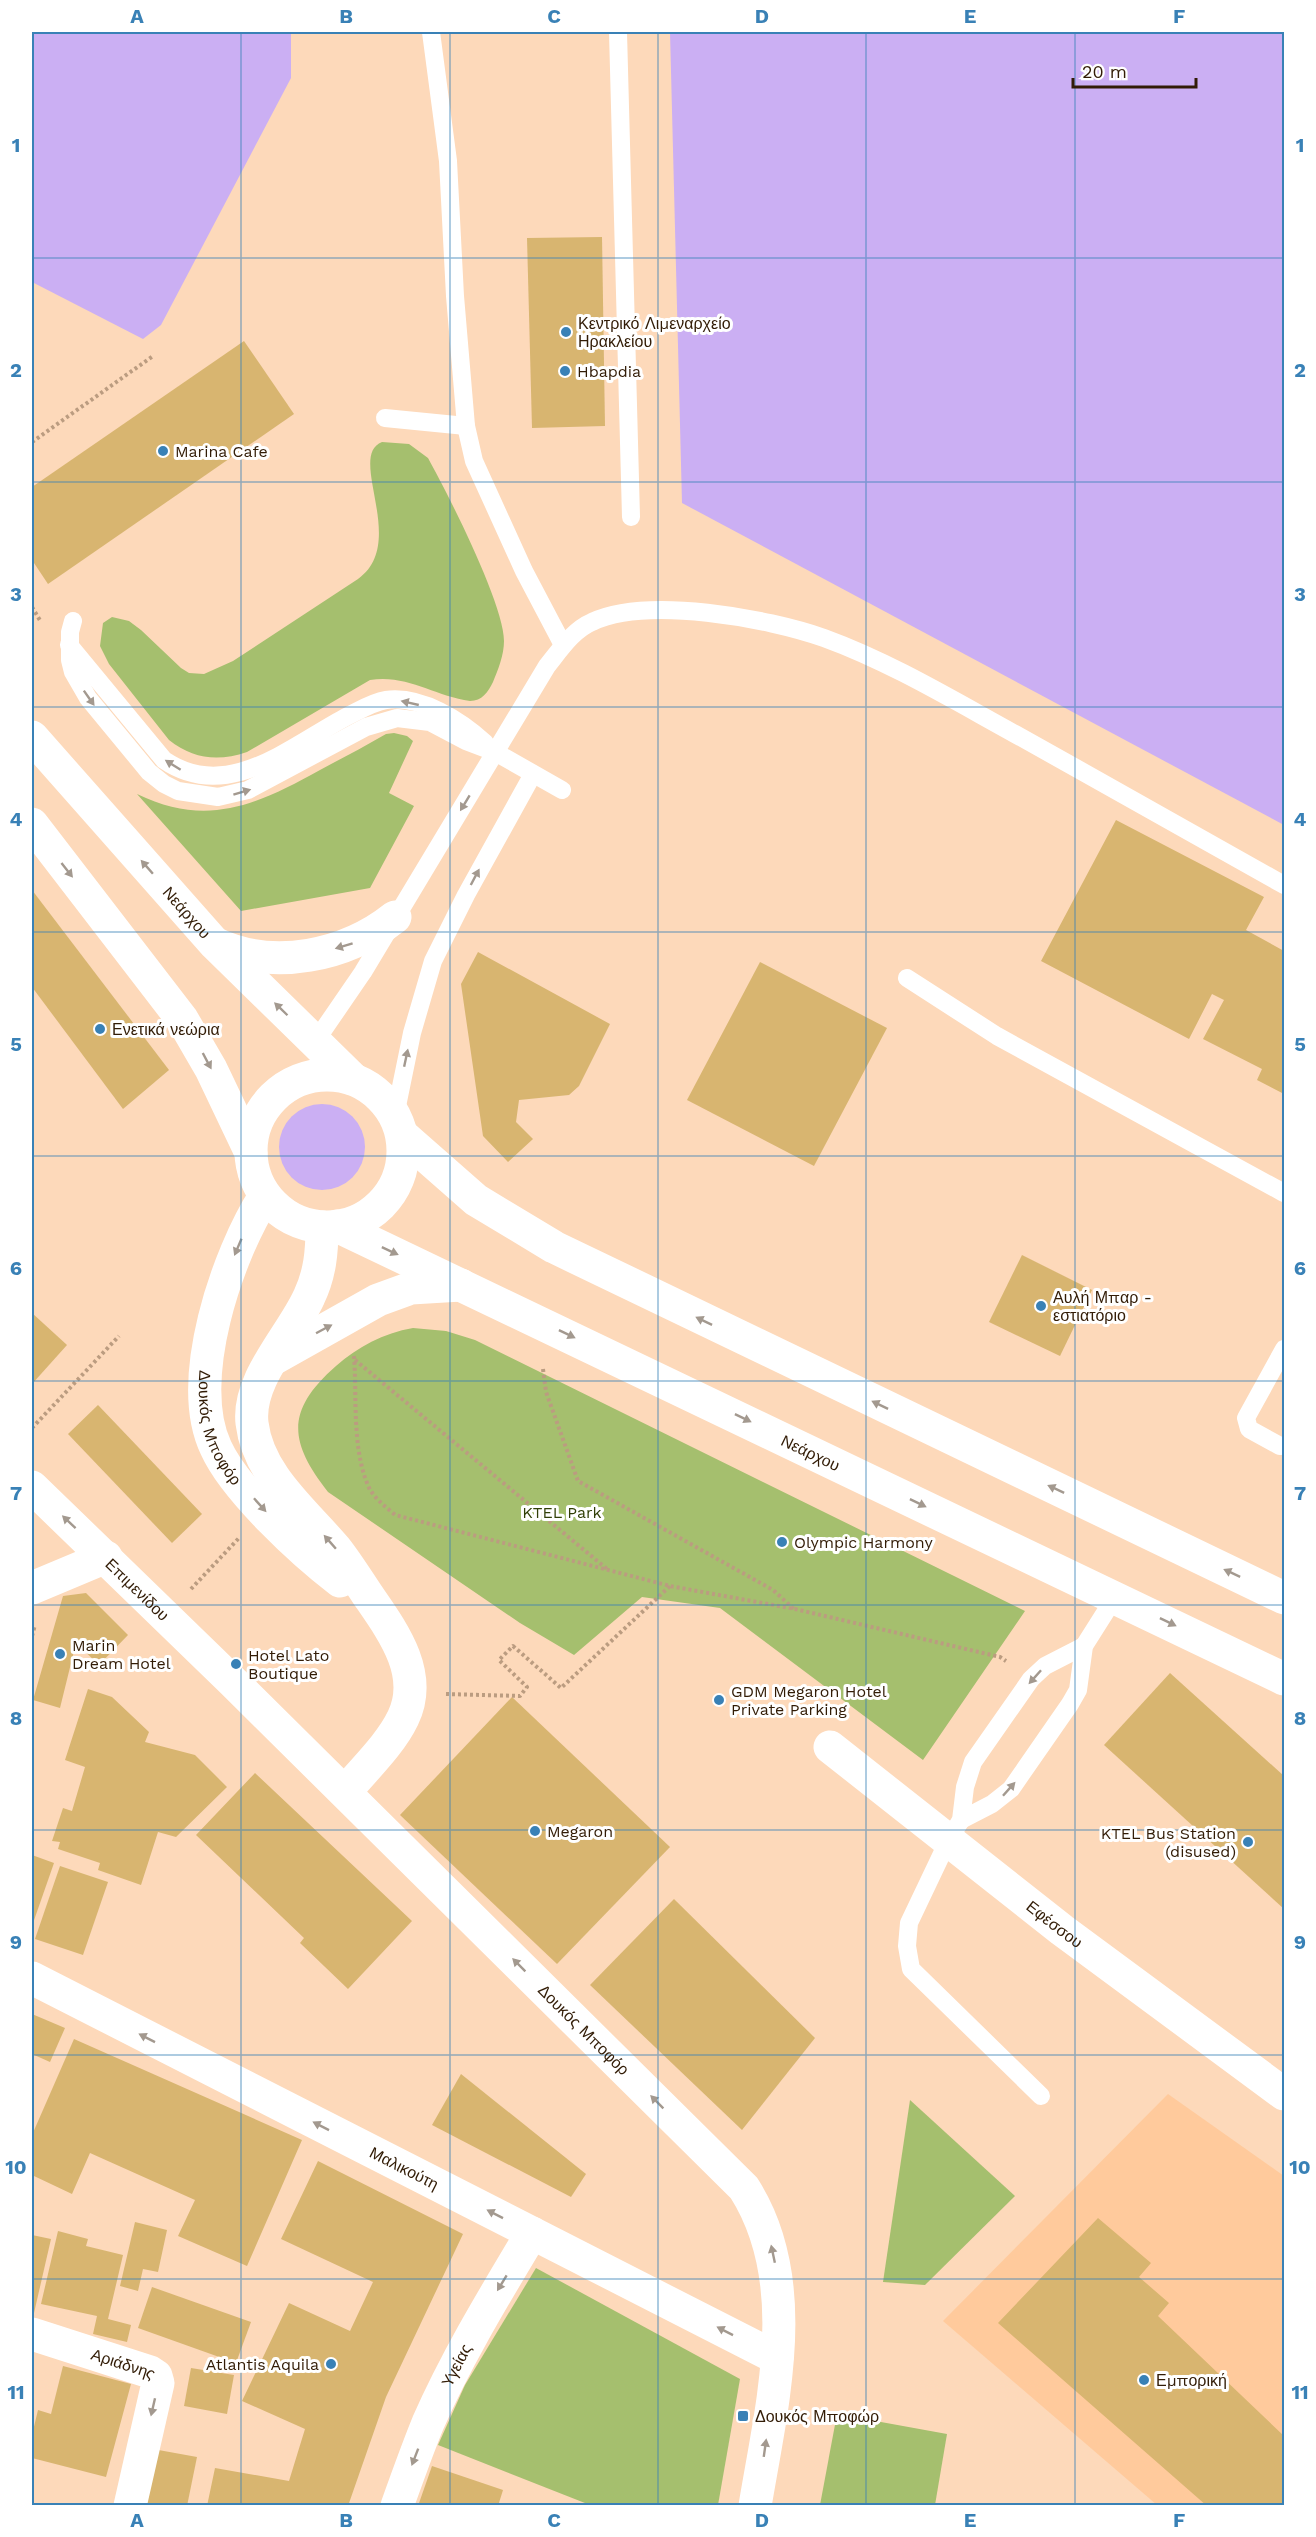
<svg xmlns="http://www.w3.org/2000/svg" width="1316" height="2537" font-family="'Work Sans',sans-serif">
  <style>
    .built { fill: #ffca9c }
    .green { fill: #a5bf6e }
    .water { fill: #cbaff3 }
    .building { fill: #d8b570 }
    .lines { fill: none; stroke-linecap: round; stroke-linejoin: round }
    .path { stroke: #bb9c80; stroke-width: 4; stroke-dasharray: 3 3; stroke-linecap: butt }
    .service { stroke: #fff; stroke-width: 18 }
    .minor { stroke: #fff; stroke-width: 33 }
    .primary { stroke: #fff; stroke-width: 33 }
    .oneway { fill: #a3998f }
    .grid { fill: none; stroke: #3981b6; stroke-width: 1.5; stroke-opacity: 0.55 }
    .poi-dot { fill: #3981b6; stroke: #fff; stroke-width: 2 }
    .labels { text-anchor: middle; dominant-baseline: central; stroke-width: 6; stroke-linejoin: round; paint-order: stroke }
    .poi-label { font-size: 16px; fill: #321c06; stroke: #fff; text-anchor: start }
    .street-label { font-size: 16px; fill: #321c06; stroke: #fff }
    .park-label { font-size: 16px; fill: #313f07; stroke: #fff }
    .neatline { fill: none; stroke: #3981b6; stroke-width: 2 }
    .grid-label { font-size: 20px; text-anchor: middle; font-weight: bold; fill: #3981b6 }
  </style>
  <rect width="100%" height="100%" fill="#fdd9ba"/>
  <path class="built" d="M1168 2094 1284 2176V2505H1157L943 2321Z"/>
  <g class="green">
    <path d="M382 442 409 444 428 458C448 494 504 604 504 641 504 655 498 670 493 682 488 692 482 701 470 701 434 696 407 674 370 680L247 752C218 762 193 759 169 740L109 664 100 646 103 623 112 617 129 621 141 630 181 668 189 673 204 674 233 661 358 579C409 543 346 456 382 442Z"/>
    <path d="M394 733 407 736 413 741 389 793 414 806 370 888 241 911 137 794C207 828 257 805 320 770 342 758 364 747 386 734Z"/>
    <path d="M413 1328 446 1331 475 1340 1025 1611 923 1760 720 1608 642 1597 574 1655 520 1623 328 1492C288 1441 286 1410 336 1366 358 1347 383 1333 413 1328Z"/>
    <path d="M910 2100 1015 2196 925 2285 883 2282Z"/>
    <path d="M536 2268 740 2379 718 2505H590L438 2445 465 2385Z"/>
    <path d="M837 2414 947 2434 935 2505H820Z"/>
  </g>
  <g class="water">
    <path d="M32 32H291V78L161 325 143 339 32 282Z"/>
    <path d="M670 32H1284V825L682 503Z"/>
    <circle cx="322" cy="1147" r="43"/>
  </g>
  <g class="building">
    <path d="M602 237 605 426 532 428 527 238Z"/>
    <path d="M244 341 294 414 48 584 32 560V487Z"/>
    <path d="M1116 820 1264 897 1246 930 1284 951V1094L1257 1080 1262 1069 1203 1039 1224 1000 1212 994 1189 1039 1041 961Z"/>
    <path d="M32 890 169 1070 123 1109 32 987Z"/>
    <path d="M478 952 610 1024 579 1086 569 1095 519 1100 516 1122 533 1139 508 1162 483 1136 461 984Z"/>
    <path d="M760 962 887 1028 814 1166 687 1100Z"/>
    <path d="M1022 1255 1092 1290 1060 1356 989 1322Z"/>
    <path d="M32 1313 67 1345 32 1384Z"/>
    <path d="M98 1405 202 1514 172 1543 68 1434Z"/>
    <path d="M86 1593 128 1635 99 1665 76 1643 60 1708 33 1700 63 1596Z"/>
    <path d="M1170 1673 1284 1776V1909L1104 1745Z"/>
    <path d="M88 1689 112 1697 149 1732 145 1742 195 1755 227 1787 176 1837 158 1832 141 1885 98 1870 100 1863 58 1849 60 1842 52 1841 63 1808 72 1811 85 1767 65 1760Z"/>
    <path d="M512 1697 670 1847 557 1964 400 1815Z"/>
    <path d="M255 1773 412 1921 348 1989 300 1943 304 1938 196 1835Z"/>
    <path d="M32 1855 54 1863 32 1926Z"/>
    <path d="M60 1866 108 1882 83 1955 35 1939Z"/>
    <path d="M674 1899 815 2038 742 2130 590 1985Z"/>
    <path d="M32 2014 65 2028 50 2062 32 2054Z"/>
    <path d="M74 2039 302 2140 247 2266 178 2236 195 2200 90 2153 72 2194 34 2176 32 2181V2135Z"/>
    <path d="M461 2074 586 2174 571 2197 432 2125Z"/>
    <path d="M318 2161 463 2234 386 2397 348 2506H207L215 2468 289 2481 305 2429 242 2401 289 2303 350 2331 373 2282 281 2239Z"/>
    <path d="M1098 2218 1151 2263 1139 2277 1169 2303 1158 2316 1284 2436V2506H1207L998 2323Z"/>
    <path d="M135 2222 167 2230 158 2272 143 2269 138 2291 120 2286Z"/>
    <path d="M58 2231 88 2239 86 2246 123 2255 108 2319 131 2325 127 2342 93 2334 97 2316 41 2304Z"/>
    <path d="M32 2235 51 2239 34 2313H32Z"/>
    <path d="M152 2287 251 2322 236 2363 138 2328Z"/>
    <path d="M63 2366 131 2384 106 2477 32 2458V2435L38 2410 51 2414Z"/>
    <path d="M191 2368 234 2375 227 2414 184 2406Z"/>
    <path d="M153 2449 197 2457 187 2506H141Z"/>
    <path d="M432 2466 503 2490 498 2506H418Z"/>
  </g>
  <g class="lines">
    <g class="path">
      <path d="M32 442 153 356"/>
      <path d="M32 607 41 622"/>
      <path d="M354 1356C357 1397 352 1445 367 1483 372 1497 384 1505 395 1515L670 1586 795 1609 1000 1657 1006 1661"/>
      <path d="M355 1360 607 1569"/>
      <path d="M543 1369 546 1392 578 1481 773 1590 794 1609"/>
      <path d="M32 1428 119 1336"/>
      <path d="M191 1589 239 1538"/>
      <path d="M32 1636 35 1625"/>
      <path d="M446 1694 520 1696 527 1687 499 1660 513 1646 561 1688 670 1586"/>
    </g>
    <g class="service">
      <path d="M431 32 448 161 455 296 466 426 474 461 524 571 563 645"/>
      <path d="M618 32 631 517"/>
      <path d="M385 418 466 426"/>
      <path d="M73 621 70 632V660L73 672 88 698 149 772 164 784 178 791 218 797 248 790 366 727 397 718 430 722 466 741 495 752 562 790"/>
      <path d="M69 645 164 760C228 804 292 745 348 716 360 710 373 702 386 700 421 695 461 721 485 743"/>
      <path d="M907 978 997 1036 1284 1193"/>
      <path d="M315 1042 363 972 547 666C560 650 573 630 592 622 647 596 767 618 824 638 890 662 953 700 1015 734 1105 784 1195 835 1284 885"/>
      <path d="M395 1116 412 1033 433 961 466 895 533 774"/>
      <path d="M1280 1446 1249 1429 1246 1418 1284 1349"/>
      <path d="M961 1820 992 1804 1011 1789 1070 1704 1078 1690 1084 1646 1115 1597"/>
      <path d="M1041 2096 911 1969 907 1946 909 1923 948 1841 961 1820 965 1787 973 1762 1031 1679 1045 1666 1084 1646"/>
    </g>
    <g class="minor">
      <path id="s1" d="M265 1196C227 1255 184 1381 216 1448 235 1490 303 1553 340 1581"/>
      <path d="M322 1227C322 1252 320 1274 309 1297 292 1335 247 1379 252 1423 258 1475 304 1511 336 1549 347 1563 357 1579 367 1594 391 1629 425 1673 403 1718 390 1745 364 1769 345 1792"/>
      <path id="s2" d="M32 1487 233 1682 744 2188C804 2282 772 2403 755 2506"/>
      <path d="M32 1588 106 1557"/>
      <path id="s3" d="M830 1747 1062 1930 1284 2094"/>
      <path id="s4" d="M32 1978 777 2358"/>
      <path id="s5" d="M32 2334 150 2372 156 2376 158 2383 130 2506"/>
      <path id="s6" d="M397 2506C407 2478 417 2450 428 2423 457 2357 495 2295 532 2233"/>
    </g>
    <g class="primary">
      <path id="s7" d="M32 737 215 944 353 1079"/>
      <path d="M32 824 182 1019 211 1069 251 1153"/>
      <path d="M216 944C274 971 346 956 395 917"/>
      <circle cx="327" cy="1151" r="76"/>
      <path d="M402 1135 476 1200 554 1247 1284 1598"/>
      <path id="s8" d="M337 1226 1284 1679"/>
      <path d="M273 1359 378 1300 411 1288 461 1285"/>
    </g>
  </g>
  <defs><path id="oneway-solid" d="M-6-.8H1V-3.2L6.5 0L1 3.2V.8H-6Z" transform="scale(1.5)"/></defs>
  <g class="oneway">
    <use href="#oneway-solid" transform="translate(89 698) rotate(55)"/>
    <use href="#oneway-solid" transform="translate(410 703) rotate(-167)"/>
    <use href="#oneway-solid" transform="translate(173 765) rotate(-148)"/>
    <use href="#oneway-solid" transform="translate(242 792) rotate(-17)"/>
    <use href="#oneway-solid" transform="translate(465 803) rotate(121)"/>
    <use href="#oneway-solid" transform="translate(147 867) rotate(-131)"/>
    <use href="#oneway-solid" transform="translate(67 870) rotate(52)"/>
    <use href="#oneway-solid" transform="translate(475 877) rotate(-62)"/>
    <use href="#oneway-solid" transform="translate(344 946) rotate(163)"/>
    <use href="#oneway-solid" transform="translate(281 1009) rotate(-136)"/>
    <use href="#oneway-solid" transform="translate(406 1058) rotate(-78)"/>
    <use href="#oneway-solid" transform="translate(207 1061) rotate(62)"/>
    <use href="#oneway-solid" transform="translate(238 1247) rotate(113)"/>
    <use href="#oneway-solid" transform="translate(390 1251) rotate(25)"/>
    <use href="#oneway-solid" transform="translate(704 1321) rotate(-154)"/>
    <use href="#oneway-solid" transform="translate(324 1329) rotate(-28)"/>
    <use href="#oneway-solid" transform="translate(567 1334) rotate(26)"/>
    <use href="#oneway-solid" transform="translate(880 1405) rotate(-154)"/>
    <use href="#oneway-solid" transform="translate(743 1418) rotate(26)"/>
    <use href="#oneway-solid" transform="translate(1056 1489) rotate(-155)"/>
    <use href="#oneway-solid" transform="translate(918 1503) rotate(26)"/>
    <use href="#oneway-solid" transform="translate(260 1505) rotate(48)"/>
    <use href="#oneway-solid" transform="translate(69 1522) rotate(-137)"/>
    <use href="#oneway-solid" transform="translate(330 1542) rotate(-131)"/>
    <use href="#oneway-solid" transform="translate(1232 1573) rotate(-155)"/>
    <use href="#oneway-solid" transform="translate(1168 1622) rotate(26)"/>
    <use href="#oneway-solid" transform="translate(1035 1677) rotate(132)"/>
    <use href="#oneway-solid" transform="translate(1009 1789) rotate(-48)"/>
    <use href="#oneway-solid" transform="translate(519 1965) rotate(-135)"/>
    <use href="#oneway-solid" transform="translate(147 2038) rotate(-153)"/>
    <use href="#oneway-solid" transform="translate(657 2102) rotate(-135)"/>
    <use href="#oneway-solid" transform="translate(321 2126) rotate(-153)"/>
    <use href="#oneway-solid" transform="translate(495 2214) rotate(-153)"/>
    <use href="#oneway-solid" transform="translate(773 2254) rotate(-102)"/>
    <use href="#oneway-solid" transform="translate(502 2283) rotate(121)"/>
    <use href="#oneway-solid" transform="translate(725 2331) rotate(-153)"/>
    <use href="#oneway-solid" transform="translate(153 2407) rotate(103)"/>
    <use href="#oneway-solid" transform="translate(765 2448) rotate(-82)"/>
    <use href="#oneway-solid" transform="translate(415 2457) rotate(111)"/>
  </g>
  <path class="grid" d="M241 32V2506M450 32V2506M658 32V2506M866 32V2506M1075 32V2506M32 258H1284M32 482H1284M32 707H1284M32 932H1284M32 1156H1284M32 1381H1284M32 1605H1284M32 1830H1284M32 2055H1284M32 2279H1284"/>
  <g class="poi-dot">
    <circle cx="566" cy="332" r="6"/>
    <circle cx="565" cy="371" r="6"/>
    <circle cx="163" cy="451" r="6"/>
    <circle cx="100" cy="1029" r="6"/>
    <circle cx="1041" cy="1306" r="6"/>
    <circle cx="782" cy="1542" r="6"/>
    <circle cx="60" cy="1654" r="6"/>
    <circle cx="236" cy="1664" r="6"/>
    <circle cx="719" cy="1700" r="6"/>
    <circle cx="535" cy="1831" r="6"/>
    <circle cx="1248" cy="1842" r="6"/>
    <circle cx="331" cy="2364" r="6"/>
    <circle cx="1144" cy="2380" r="6"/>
    <rect x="737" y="2410" width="12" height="12" rx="3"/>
  </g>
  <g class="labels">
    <g class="poi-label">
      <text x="578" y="323">Κεντρικό Λιμεναρχείο<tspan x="578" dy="18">Ηρακλείου</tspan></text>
      <text x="577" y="371">Hbapdia</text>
      <text x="175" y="451">Marina Cafe</text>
      <text x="112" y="1029">Ενετικά νεώρια</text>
      <text x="1053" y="1297">Αυλή Μπαρ -<tspan x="1053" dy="18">εστιατόριο</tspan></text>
      <text x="794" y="1542">Olympic Harmony</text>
      <text x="72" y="1645">Marin<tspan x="72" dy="18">Dream Hotel</tspan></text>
      <text x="248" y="1655">Hotel Lato<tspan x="248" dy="18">Boutique</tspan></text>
      <text x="731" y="1691">GDM Megaron Hotel<tspan x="731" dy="18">Private Parking</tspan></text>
      <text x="547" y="1831">Megaron</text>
      <text x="1236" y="1833" text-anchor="end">KTEL Bus Station<tspan x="1236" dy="18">(disused)</tspan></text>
      <text x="319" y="2364" text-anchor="end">Atlantis Aquila</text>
      <text x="1156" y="2380">Εμπορική</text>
      <text x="755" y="2416">Δουκός Μποφώρ</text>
    </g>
    <g class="street-label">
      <text stroke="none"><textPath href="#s7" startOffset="234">Νεάρχου</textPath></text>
      <text stroke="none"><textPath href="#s1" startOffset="246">Δουκός Μποφόρ</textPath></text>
      <text stroke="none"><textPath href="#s8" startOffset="525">Νεάρχου</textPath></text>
      <text stroke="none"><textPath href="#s2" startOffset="147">Επιμενίδου</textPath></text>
      <text stroke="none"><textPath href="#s3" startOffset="286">Εφέσσου</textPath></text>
      <text stroke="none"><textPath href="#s2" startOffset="774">Δουκός Μποφόρ</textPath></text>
      <text stroke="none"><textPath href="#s4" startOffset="418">Μαλικούτη</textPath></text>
      <text stroke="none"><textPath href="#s6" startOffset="153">Υγείας</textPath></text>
      <text stroke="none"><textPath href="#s5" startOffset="96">Αριάδνης</textPath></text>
    </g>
    <g class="park-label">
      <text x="562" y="1512">KTEL Park</text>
    </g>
  </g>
  <rect width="1316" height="2537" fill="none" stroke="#ffffff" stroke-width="66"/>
  <path d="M1073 78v9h123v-9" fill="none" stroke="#321c06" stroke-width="3"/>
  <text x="1082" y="78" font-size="18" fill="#321c06" stroke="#ffffff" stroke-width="4.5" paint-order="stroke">20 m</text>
  <rect x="33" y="33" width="1250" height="2471" class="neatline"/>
  <g class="grid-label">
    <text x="137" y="23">A</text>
    <text x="346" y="23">B</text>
    <text x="554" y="23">C</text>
    <text x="762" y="23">D</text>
    <text x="970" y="23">E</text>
    <text x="1179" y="23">F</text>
    <text x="16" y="152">1</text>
    <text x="1300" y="152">1</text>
    <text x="16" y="377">2</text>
    <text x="1300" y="377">2</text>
    <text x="16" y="601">3</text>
    <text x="1300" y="601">3</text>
    <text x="16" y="826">4</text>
    <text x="1300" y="826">4</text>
    <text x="16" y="1051">5</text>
    <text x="1300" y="1051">5</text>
    <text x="16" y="1275">6</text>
    <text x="1300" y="1275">6</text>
    <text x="16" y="1500">7</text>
    <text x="1300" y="1500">7</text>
    <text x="16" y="1725">8</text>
    <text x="1300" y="1725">8</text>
    <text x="16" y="1949">9</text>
    <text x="1300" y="1949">9</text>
    <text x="16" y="2174">10</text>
    <text x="1300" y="2174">10</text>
    <text x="16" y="2399">11</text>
    <text x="1300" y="2399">11</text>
    <text x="137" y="2527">A</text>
    <text x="346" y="2527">B</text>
    <text x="554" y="2527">C</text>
    <text x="762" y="2527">D</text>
    <text x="970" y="2527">E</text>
    <text x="1179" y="2527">F</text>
  </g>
</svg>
